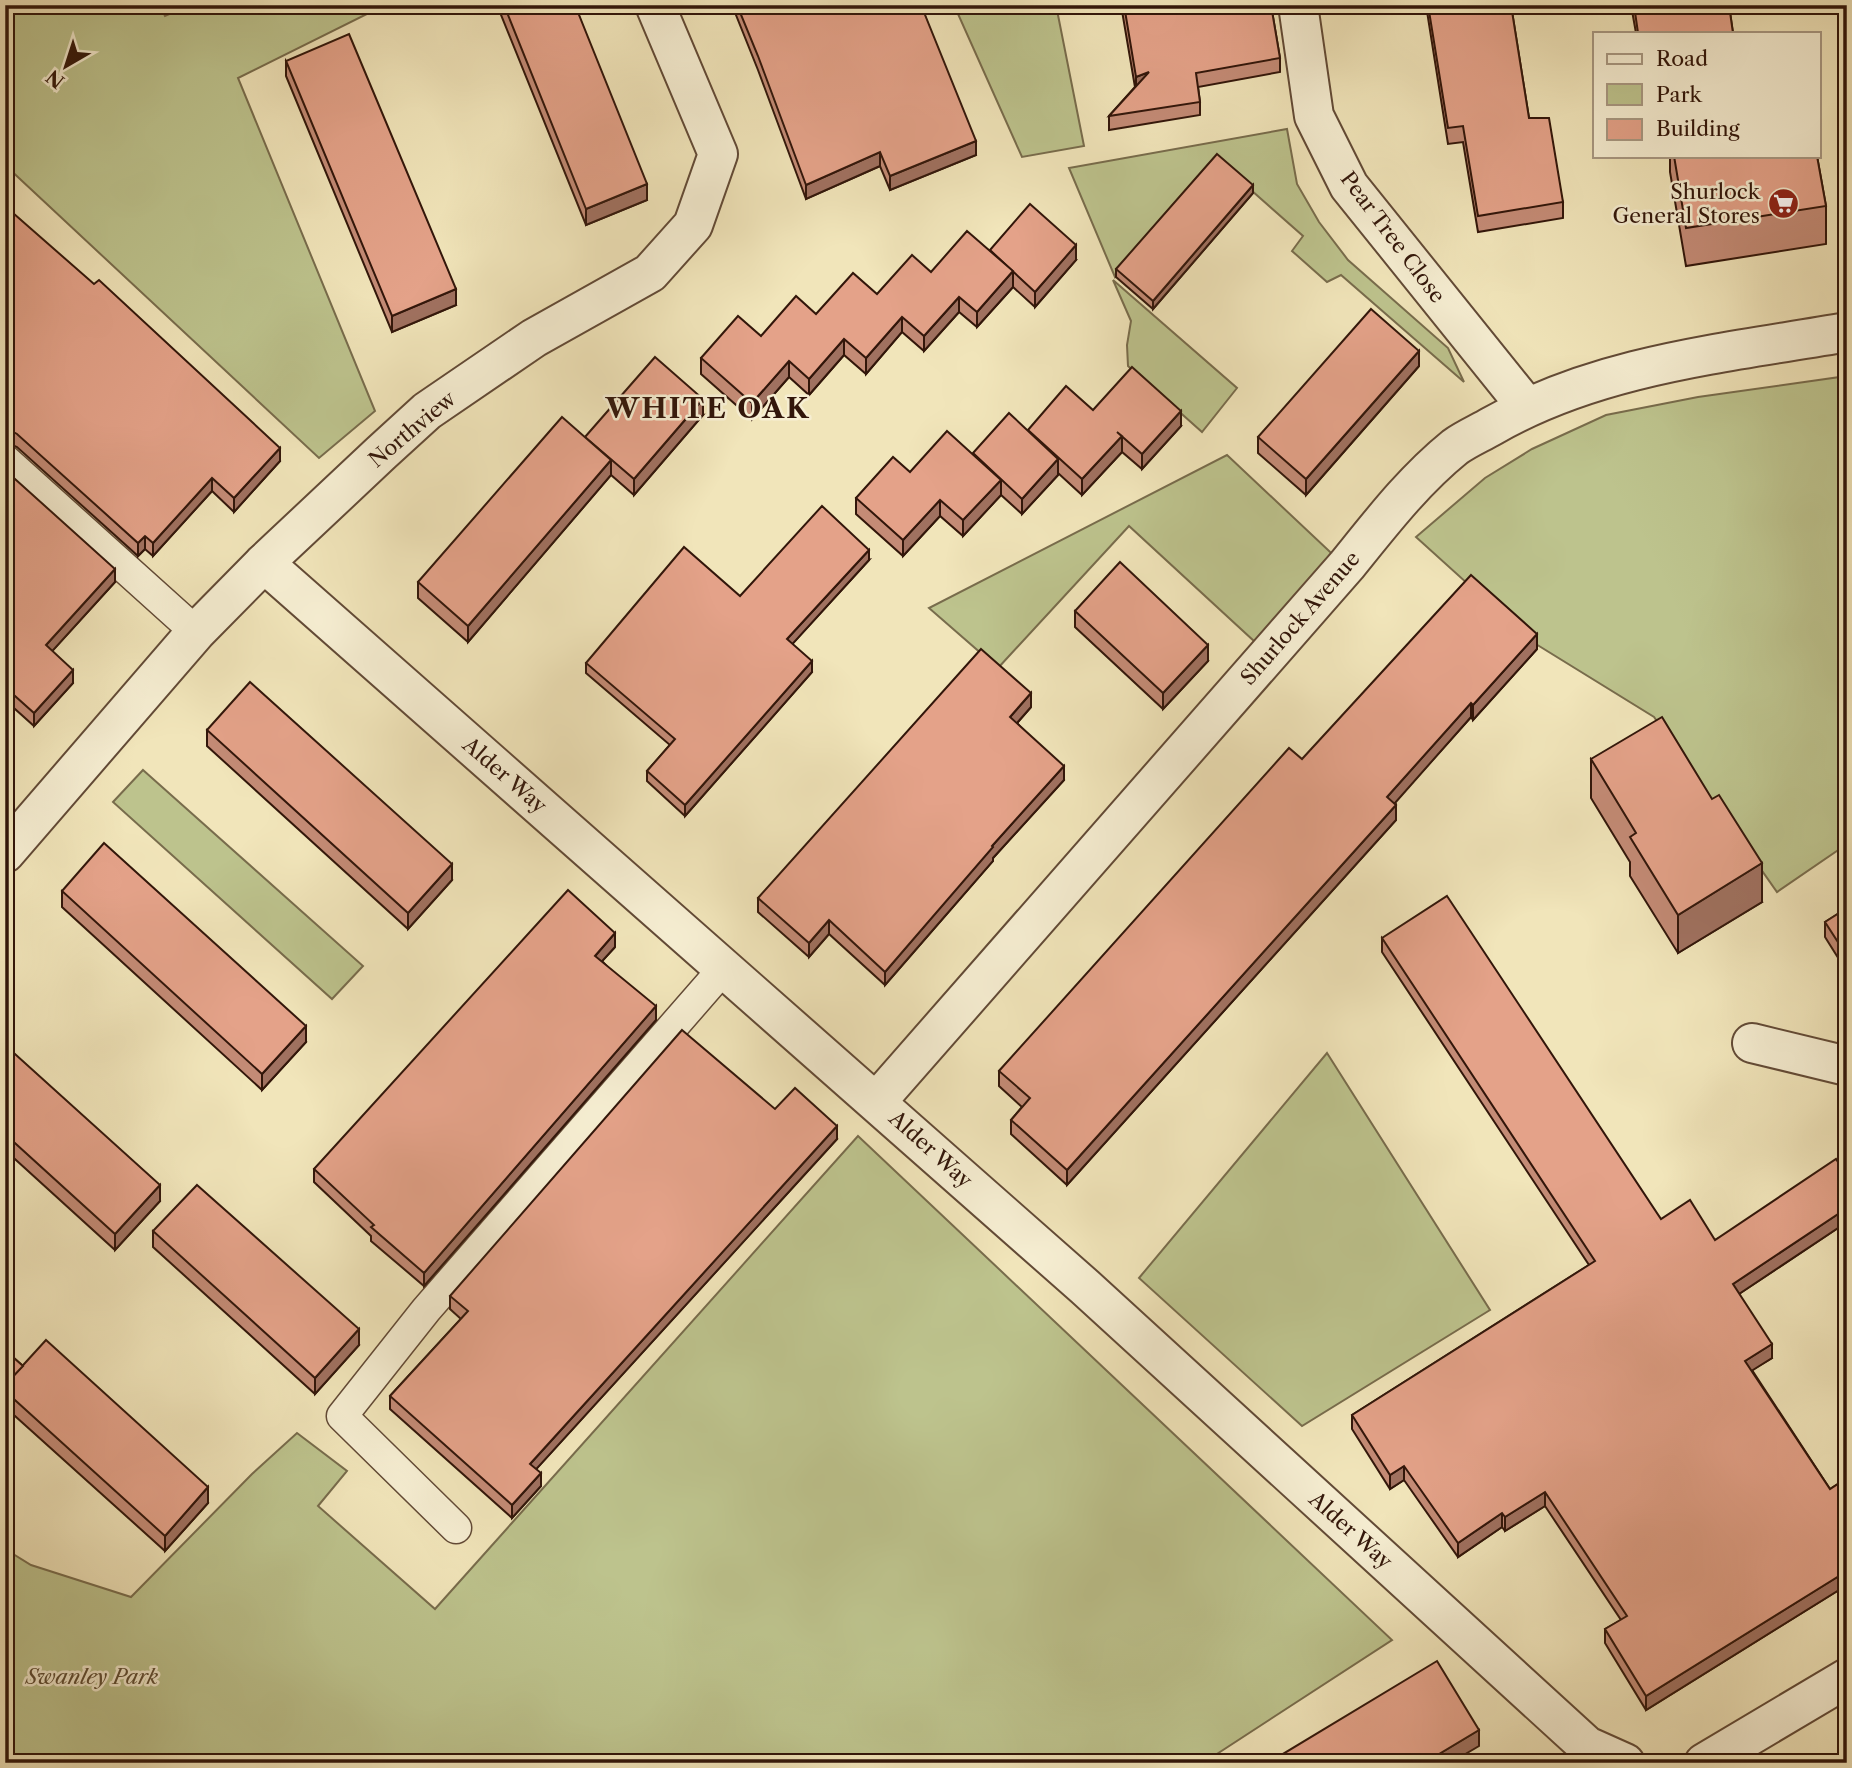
<svg xmlns="http://www.w3.org/2000/svg" width="1852" height="1768" font-family="'Libre Caslon Text',serif">
  <style>
    .green { fill: #bdc38d; stroke: #786c4c; stroke-width: 2 }
    .lines { fill: none; stroke-linecap: round; stroke-linejoin: round }
    .lane-casing { stroke: #624a36; stroke-width: 33 }
    .street-casing { stroke: #624a36; stroke-width: 42 }
    .lane { stroke: #f6eed2; stroke-width: 30 }
    .street { stroke: #f6eed2; stroke-width: 38 }
    .wall { fill: #c48b76; stroke: #32160a; stroke-width: 2 }
    .shaded-wall { fill: #a07160; stroke: #32160a; stroke-width: 2 }
    .building { fill: #e4a289; stroke: #32160a; stroke-width: 2 }
    .labels { text-anchor: middle; dominant-baseline: central; stroke-width: 5; stroke-linejoin: round; paint-order: stroke }
    .poi-label { font-size: 21px; fill: #32160a; stroke: #f6eed2; text-anchor: end }
    .street-label { font-size: 21px; fill: #32160a; stroke: #f6eed2 }
    .park-label { font-size: 21px; font-style: italic; fill: #5c4a31; stroke: #f6eed2 }
    .district-label { font-size: 28px; font-weight: bold; letter-spacing: 2px; fill: #32160a; stroke: #f6eed2 }
  </style>
  <rect width="100%" height="100%" fill="#f1e5ba"/>
  <filter id="stains"><feTurbulence type="fractalNoise" baseFrequency=".00286" numOctaves="4"/><feColorMatrix values="0 0 0 0 .2 0 0 0 0 .09 0 0 0 0 .02 0 0 0 .5 -.17"/></filter>
  <radialGradient id="worn" r=".72"><stop offset=".6" stop-color="#630" stop-opacity="0"/><stop offset="1" stop-color="#630" stop-opacity=".3"/></radialGradient>
  <g class="green">
    <path d="M11 5H160L165 16 190 5H371L373 11 238 78 375 411 319 458 5 165V13Z"/>
    <path d="M954 5H1056L1084 146 1022 157Z"/>
    <path d="M1287 129 1297 184 1319 222 1348 260 1448 348 1464 382 1341 275 1327 282 1292 251 1303 236 1216 159 1115 277 1069 168Z"/>
    <path d="M1113 280 1237 388 1202 432 1128 366 1127 345 1131 321Z"/>
    <path d="M1847 376V844L1777 892 1654 717 1531 641 1416 537 1485 478 1532 449 1606 415 1698 397Z"/>
    <path d="M1227 455 1344 565 1267 653 1129 526 998 668 929 608Z"/>
    <path d="M143 770 363 966 332 999 113 802Z"/>
    <path d="M1327 1053 1490 1310 1302 1426 1139 1278Z"/>
    <path d="M858 1136 1392 1640 1203 1763H5V1549L31 1565 131 1597 252 1474 297 1433 347 1471 318 1506 435 1609Z"/>
  </g>
  <g class="lines">
    <defs>
      <g id="lane">
        <path d="M5 460 196 632"/>
        <path d="M456 1528 342 1416 426 1310 724 968"/>
      </g>
      <g id="street">
        <path d="M1298 5 1314 116 1349 186 1526 406"/>
        <path d="M264 563 1085 1287 1587 1746 1625 1763"/>
        <path d="M5 853 196 632 264 563 381 453 427 411 534 338 650 273 693 225 718 154 655 5"/>
        <path d="M1752 1043 1847 1066"/>
        <path d="M877 1101 1347 565C1381 523 1413 481 1455 447 1466 439 1480 433 1492 426 1600 364 1727 353 1847 332"/>
        <path d="M1704 1763 1847 1678"/>
      </g>
    </defs>
    <use href="#lane" class="lane-casing"/>
    <use href="#street" class="street-casing"/>
    <use href="#lane" class="lane"/>
    <use href="#street" class="street"/>
  </g>
  <g class="wall">
    <path d="M497 5H575L647 200 586 225Z"/>
    <path d="M732 5H921L976 155 890 190 880 166 806 199 758 70Z"/>
    <path d="M1121 5H1271L1280 58V72L1198 87 1200 102V115L1109 130V116L1135 87Z"/>
    <path d="M1426 5H1511L1529 118 1563 202V218L1478 232 1463 142 1448 144Z"/>
    <path d="M1631 5H1729L1733 33H1636Z"/>
    <path d="M286 61 456 305 392 332 286 76Z"/>
    <path d="M1670 156H1817L1826 206V244L1686 266 1670 172Z"/>
    <path d="M1253 193 1153 309 1116 277V269Z"/>
    <path d="M5 206 280 461 234 512 212 491 153 556 145 549 138 556 17 447 8 443H5Z"/>
    <path d="M990 251 1076 260 1035 307 1013 287 977 327 959 312 924 351 902 332 866 374 844 355 809 395 789 377 752 419 701 374V358L761 336 816 314 877 294 931 272Z"/>
    <path d="M1419 366 1306 495 1258 453V437Z"/>
    <path d="M1093 410 1181 426 1142 469 1122 452 1082 495 1058 473V475L1022 514 1001 495 963 536 940 516 903 556 856 514V498L910 472 973 454 1028 430Z"/>
    <path d="M703 415 634 495 611 475 468 642 418 598V582L585 437Z"/>
    <path d="M5 470 115 582 52 651 73 683 34 726 5 700Z"/>
    <path d="M869 560 792 644 812 672 685 816 647 781V771L670 745 586 673V663L740 596Z"/>
    <path d="M1075 611 1208 661 1163 709 1075 627Z"/>
    <path d="M1537 649 1473 720 1471 717 1394 803 1396 820 1067 1185 1011 1134V1120L1022 1107 999 1086V1071L1302 759Z"/>
    <path d="M1031 707 1017 723 1064 780 993 858V861L885 985 829 934 809 957 758 912V898Z"/>
    <path d="M207 730 452 880 408 929 207 746Z"/>
    <path d="M1591 759 1762 902 1678 953 1630 876V862L1591 798Z"/>
    <path d="M62 891 306 1042 262 1090 62 907Z"/>
    <path d="M1847 908V972L1825 937V922Z"/>
    <path d="M1382 938 1661 1219 1715 1240 1847 1176V1222L1739 1294 1772 1358 1752 1370 1830 1489 1847 1478V1585L1646 1710 1605 1643V1629L1621 1620 1545 1506 1505 1531 1502 1527 1458 1557 1404 1480 1390 1489 1352 1429V1415L1589 1265 1382 952Z"/>
    <path d="M615 947 602 961 656 1020 424 1286 371 1241V1236L314 1182V1169Z"/>
    <path d="M5 1045 160 1201 115 1250 5 1150Z"/>
    <path d="M775 1109 837 1139 536 1469 541 1486 512 1518 390 1409V1396L461 1319 450 1309V1296Z"/>
    <path d="M153 1231 359 1345 315 1394 153 1247Z"/>
    <path d="M5 1350 23 1366 208 1503 165 1551 5 1407Z"/>
  </g>
  <g class="shaded-wall">
    <path d="M167 5H178L167 11Z"/>
    <path d="M1149 72 1136 91V77Z"/>
    <path d="M976 141V155L890 190V176Z"/>
    <path d="M880 152V166L806 199V185Z"/>
    <path d="M647 184V200L586 225V209Z"/>
    <path d="M1253 185V193L1153 309V301Z"/>
    <path d="M1076 245V260L1035 307V292Z"/>
    <path d="M1013 271V287L977 327V312Z"/>
    <path d="M456 289V305L392 332V316Z"/>
    <path d="M959 297V312L924 351V336Z"/>
    <path d="M902 317V332L866 374V358Z"/>
    <path d="M844 339V355L809 395V379Z"/>
    <path d="M1419 351V366L1306 495V479Z"/>
    <path d="M789 361V377L752 419V403Z"/>
    <path d="M703 399V415L634 495V479Z"/>
    <path d="M1181 411V426L1142 469V454Z"/>
    <path d="M1122 436V452L1082 495V479Z"/>
    <path d="M280 448V461L234 512V498Z"/>
    <path d="M1058 459V475L1022 514V499Z"/>
    <path d="M611 460V475L468 642V626Z"/>
    <path d="M212 478V491L153 556V543Z"/>
    <path d="M1001 480V495L963 536V520Z"/>
    <path d="M940 500V516L903 556V540Z"/>
    <path d="M145 536V549L138 556V543Z"/>
    <path d="M869 550V560L787 650V639Z"/>
    <path d="M115 569V582L46 658V645Z"/>
    <path d="M1537 634V649L1473 720V705Z"/>
    <path d="M1208 645V661L1163 709V693Z"/>
    <path d="M812 661V672L685 816V805Z"/>
    <path d="M73 670V683L34 726V713Z"/>
    <path d="M1031 693V707L1010 731V717Z"/>
    <path d="M1471 703V717L1387 812V797Z"/>
    <path d="M1064 766V780L993 858V861L885 985V972L992 846Z"/>
    <path d="M1396 805V820L1067 1185V1170Z"/>
    <path d="M1762 863V902L1678 953V915Z"/>
    <path d="M452 864V880L408 929V913Z"/>
    <path d="M829 920V934L809 957V943Z"/>
    <path d="M615 933V947L595 969V956Z"/>
    <path d="M656 1006V1020L424 1286V1273Z"/>
    <path d="M306 1026V1042L262 1090V1074Z"/>
    <path d="M837 1126V1139L530 1476V1464Z"/>
    <path d="M160 1185V1201L115 1250V1234Z"/>
    <path d="M1847 1208V1222L1733 1298V1284Z"/>
    <path d="M359 1329V1345L315 1394V1378Z"/>
    <path d="M1772 1344V1358L1745 1375V1361Z"/>
    <path d="M1404 1466V1480L1390 1489V1475Z"/>
    <path d="M541 1473V1486L512 1518V1505Z"/>
    <path d="M208 1487V1503L165 1551V1536Z"/>
    <path d="M1545 1492V1506L1505 1531V1517Z"/>
    <path d="M1502 1513V1527L1458 1557V1543Z"/>
    <path d="M1847 1571V1585L1646 1710V1696Z"/>
    <path d="M1479 1730V1746L1450 1763H1424Z"/>
  </g>
  <g class="building">
    <path d="M504 5H575L647 184 586 209Z"/>
    <path d="M737 5H921L976 141 890 176 880 152 806 185 758 56Z"/>
    <path d="M1124 5H1271L1280 58 1196 73 1200 102 1109 116 1149 72 1136 77Z"/>
    <path d="M1428 5H1511L1529 118H1549L1563 202 1478 216 1463 126 1448 128Z"/>
    <path d="M1634 5H1729L1733 33H1638Z"/>
    <path d="M349 34 456 289 392 316 286 61Z"/>
    <path d="M1217 154 1253 185 1153 301 1116 269Z"/>
    <path d="M1674 156H1817L1826 206 1686 228Z"/>
    <path d="M1030 204 1076 245 1035 292 990 250Z"/>
    <path d="M5 206 94 284 99 280 280 448 234 498 212 478 153 543 145 536 138 543 17 434 8 429 5 430Z"/>
    <path d="M967 231 1013 271 977 312 959 297 924 336 902 317 866 358 844 339 809 379 789 361 752 403 701 358 738 316 761 336 796 296 816 314 853 273 877 294 912 255 931 272Z"/>
    <path d="M1371 309 1419 351 1306 479 1258 437Z"/>
    <path d="M655 357 703 399 634 479 585 437Z"/>
    <path d="M1132 367 1181 411 1142 454 1117 432 1122 436 1082 479 1028 430 1066 386 1093 410Z"/>
    <path d="M1009 413 1058 459 1022 499 973 453Z"/>
    <path d="M562 417 611 460 468 626 418 582Z"/>
    <path d="M947 431 1001 480 963 520 940 500 903 540 856 498 893 457 910 472Z"/>
    <path d="M5 470 115 569 46 645 73 670 34 713 5 687Z"/>
    <path d="M822 506 869 550 787 639 812 661 685 805 647 771 675 739 586 663 684 547 740 596Z"/>
    <path d="M1120 562 1208 645 1163 693 1075 611Z"/>
    <path d="M1471 575 1537 634 1473 705 1471 703 1387 797 1396 805 1067 1170 1011 1120 1030 1098 999 1071 1289 748 1302 759Z"/>
    <path d="M981 649 1031 693 1010 717 1064 766 992 846 993 847 885 972 829 920 809 943 758 898Z"/>
    <path d="M250 682 452 864 408 913 207 730Z"/>
    <path d="M1662 717 1712 799 1719 795 1762 863 1678 915 1630 837 1636 833 1591 759Z"/>
    <path d="M104 843 306 1026 262 1074 62 891Z"/>
    <path d="M568 890 615 933 595 956 656 1006 424 1273 371 1227 374 1225 314 1169Z"/>
    <path d="M1447 896 1661 1219 1690 1200 1715 1240 1836 1159 1847 1176V1208L1733 1284 1772 1344 1745 1361 1830 1489 1847 1478V1571L1646 1696 1605 1629 1627 1616 1545 1492 1505 1517 1502 1513 1458 1543 1404 1466 1390 1475 1352 1415 1595 1261 1382 938Z"/>
    <path d="M1847 908V956L1825 922Z"/>
    <path d="M682 1030 775 1109 795 1088 837 1126 530 1464 541 1473 512 1505 390 1396 468 1311 450 1296Z"/>
    <path d="M5 1045 160 1185 115 1234 5 1134Z"/>
    <path d="M197 1185 359 1329 315 1378 153 1231Z"/>
    <path d="M46 1340 208 1487 165 1536 5 1391V1385Z"/>
    <path d="M5 1350 23 1366 5 1385Z"/>
    <path d="M1437 1661 1479 1730 1424 1763H1268Z"/>
  </g>
  <defs>
    <symbol id="supermarket-disc" viewBox="-11 -11 22 22"><circle r="9.5" fill="#8f2418" stroke="#f6eed2"/><path d="M-6-5.5h2.5l.6 2H6L4.5 2H-2.5L-4.4-4H-6ZM-1.5 3.2a1.3 1.3 0 1 0 .1 0ZM3 3.2a1.3 1.3 0 1 0 .1 0Z" fill="#fff"/></symbol>
  </defs>
  <g fill-rule="evenodd">
    <use href="#supermarket-disc" x="1766" y="186" width="35" height="35"/>
  </g>
  <g class="labels">
    <g class="poi-label">
      <text x="1760" y="191">Shurlock<tspan x="1760" dy="24">General Stores</tspan></text>
    </g>
    <g class="street-label">
      <text transform="translate(1393 237) rotate(53)">Pear Tree Close</text>
      <text transform="translate(412 429) rotate(-40)">Northview</text>
      <text transform="translate(1300 618) rotate(-49)">Shurlock Avenue</text>
      <text transform="translate(505 775) rotate(41)">Alder Way</text>
      <text transform="translate(931 1149) rotate(42)">Alder Way</text>
      <text transform="translate(1351 1530) rotate(42)">Alder Way</text>
    </g>
    <g class="park-label">
      <text x="92" y="1676">Swanley Park</text>
    </g>
    <g class="district-label">
      <text x="708" y="408">WHITE OAK</text>
    </g>
  </g>
  <rect width="1852" height="1768" fill="none" stroke="#f1e5ba" stroke-width="28"/>
  <rect x="7" y="7" width="1838" height="1754" fill="none" stroke="#32160a" stroke-width="3.5"/>
  <rect x="14" y="14" width="1824" height="1740" fill="none" stroke="#32160a" stroke-width="2"/>
  <rect x="1593" y="32" width="228" height="126" fill="#f6eed2" stroke="#a89882" stroke-width="2"/>
  <rect x="1607" y="54" width="35" height="10" fill="#f6eed2" stroke="#a89882" stroke-width="2"/>
  <text x="1656" y="66" font-size="21" fill="#32160a">Road</text>
  <rect x="1607" y="84" width="35" height="21" fill="#bdc38d" stroke="#a89882" stroke-width="2"/>
  <text x="1656" y="102" font-size="21" fill="#32160a">Park</text>
  <rect x="1607" y="119" width="35" height="21" fill="#e4a289" stroke="#a89882" stroke-width="2"/>
  <text x="1656" y="136" font-size="21" fill="#32160a">Building</text>
  <g transform="translate(66 66) rotate(219)" stroke="#f6eed2" stroke-width="5" paint-order="stroke">
  <path d="M0-5L12 26L0 18L-12 26Z" fill="#32160a"/>
  <text y="-10" font-size="19" font-weight="bold" text-anchor="middle" fill="#32160a">N</text>
  </g>
  <rect width="100%" height="100%" filter="url(#stains)"/>
  <rect width="100%" height="100%" fill="url(#worn)"/>
</svg>
